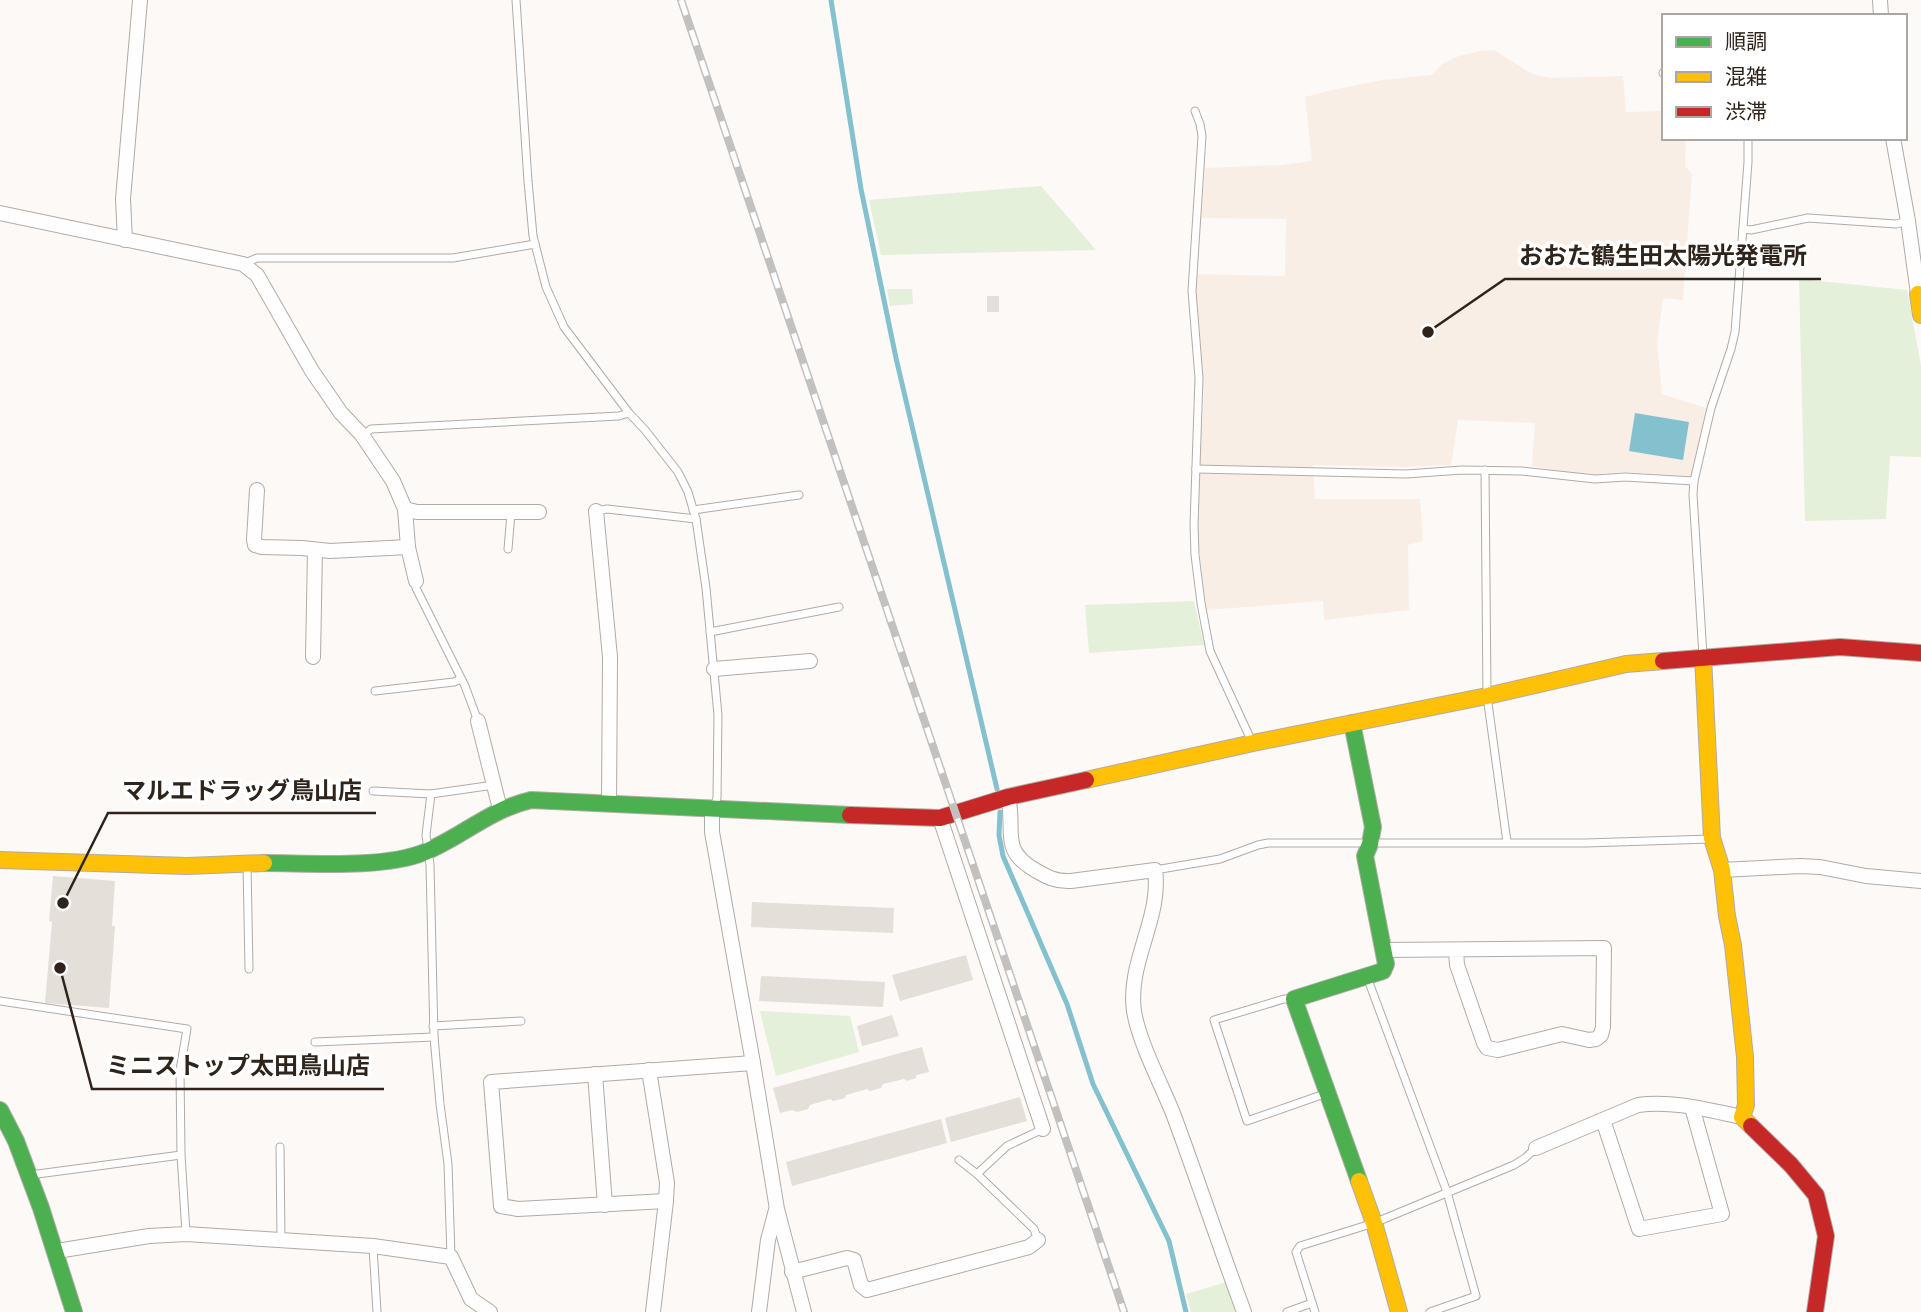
<svg xmlns="http://www.w3.org/2000/svg" width="1921" height="1312" font-family="Karla,'Noto Sans JP',sans-serif">
  <style>
    .industrial { fill: #f8eee6 }
    .green { fill: #e4f0d9 }
    .water { fill: #83c1ce }
    .lines { fill: none; stroke-linecap: round; stroke-linejoin: round }
    .stream { stroke: #83c1ce; stroke-width: 5 }
    .building { fill: #e5dfd9 }
    .lane-casing { stroke: #b1aba6; stroke-width: 9 }
    .street-casing { stroke: #b1aba6; stroke-width: 16 }
    .fast-casing { stroke: #b1aba6; stroke-width: 18 }
    .slow-casing { stroke: #b1aba6; stroke-width: 18 }
    .jam-casing { stroke: #b1aba6; stroke-width: 18 }
    .lane { stroke: #fffefe; stroke-width: 7 }
    .street { stroke: #fffefe; stroke-width: 14 }
    .fast { stroke: #4caf50; stroke-width: 16 }
    .slow { stroke: #ffc107; stroke-width: 16 }
    .jam { stroke: #c62828; stroke-width: 16 }
    .rail-casing { stroke: #c2c1bf; stroke-width: 8 }
    .rail { stroke: #fff; stroke-width: 5; stroke-dasharray: 16; stroke-linecap: butt }
    .leader { fill: none; stroke: #2e241b; stroke-width: 2.5 }
    .callout-dot { fill: #2e241b; stroke: #fff; stroke-width: 2.5 }
    .callout-label { font-size: 24px; text-anchor: middle; font-weight: bold; fill: #2e241b; stroke: #fff; stroke-width: 7; stroke-linejoin: round; paint-order: stroke }
  </style>
  <rect width="100%" height="100%" fill="#fcf9f7"/>
  <path class="industrial" d="M1494 50 1532 74 1550 78 1623 76 1626 112 1664 111V138H1686L1685 166 1692 174 1683 300 1663 298 1657 343 1662 394 1706 408 1693 474 1690 476 1623 472 1595 474 1571 473 1532 466 1535 423 1458 420 1451 465 1404 467 1313 465 1315 499H1420L1423 541 1408 545 1409 610 1324 620 1323 601 1206 610 1197 527 1200 474 1294 475 1295 467 1248 468 1200 465 1204 395 1202 362 1196 320V274L1285 276 1286 219 1201 218 1205 168 1281 165 1312 161 1305 97 1332 90 1383 80 1432 75 1442 64 1459 56 1480 51Z"/>
  <g class="green">
    <path d="M1041 186 1096 250 881 255 869 200Z"/>
    <path d="M1799 279 1907 290 1921 366V457L1890 456 1886 519 1805 521Z"/>
    <path d="M887 289H912L913 304 890 306Z"/>
    <path d="M1194 601 1204 645 1089 653 1085 605Z"/>
    <path d="M760 1011 850 1016 859 1052 776 1076Z"/>
    <path d="M1227 1282 1237 1312H1191L1186 1294Z"/>
  </g>
  <path class="water" d="M1635 413 1689 422 1683 460 1629 451Z"/>
  <g class="lines">
    <g class="stream">
      <path d="M831 0 861 189 896 358 997 789"/>
      <path d="M1000 812 999 835 1003 856 1067 1004 1093 1084 1169 1241 1186 1312"/>
    </g>
  </g>
  <g class="building">
    <rect x="987" y="296" width="12" height="16"/>
    <path d="M53 876 115 881 112 926H115L109 1008 45 1003 52 922 49 921Z"/>
    <path d="M752 902 894 908 893 933 751 927Z"/>
    <path d="M966 955 973 980 900 1001 892 975Z"/>
    <path d="M761 976 885 982 883 1007 759 1001Z"/>
    <path d="M892 1015 899 1036 862 1046 857 1026Z"/>
    <path d="M922 1047 929 1072 916 1075V1078L907 1081 904 1079 883 1084 881 1088 870 1091 867 1089 846 1095 845 1098 833 1101 830 1099 810 1105 808 1109 797 1112 792 1110 780 1113 773 1088Z"/>
    <path d="M1020 1097 1027 1121 951 1142 945 1118Z"/>
    <path d="M941 1119 947 1143 792 1186 786 1162Z"/>
  </g>
  <g class="lines">
    <defs>
      <g id="lane">
        <path d="M516 0 528 181 533 236 546 287 564 327 629 413 645 430 678 472 688 492 696 519 706 588 718 715 717 798 714 806"/>
        <path d="M1663 73H1664"/>
        <path d="M1195 111 1200 124 1202 136 1192 291 1199 378 1194 525 1195 555 1201 603 1210 651 1252 742"/>
        <path d="M1743 229 1751 230 1808 218 1896 224 1908 221"/>
        <path d="M243 264 257 258H453L535 244"/>
        <path d="M363 435 371 429 619 416 629 413"/>
        <path d="M1196 469 1406 474 1462 470 1521 471 1595 479 1625 477 1694 481"/>
        <path d="M1485 470 1487 696 1507 842"/>
        <path d="M693 510 799 495"/>
        <path d="M596 511 607 509 696 519"/>
        <path d="M508 549 511 513"/>
        <path d="M416 581V588L465 686 478 721"/>
        <path d="M710 632 839 607"/>
        <path d="M1703 656 1693 494 1694 481 1711 408 1731 349 1735 332 1748 162V138"/>
        <path d="M375 691 454 682 461 679"/>
        <path d="M373 791 431 794 494 785"/>
        <path d="M431 794 426 835 430 865 434 1037 440 1104 448 1164 451 1257"/>
        <path d="M247 864 249 969"/>
        <path d="M1155 870 1220 859 1258 845 1268 843H1586L1710 839"/>
        <path d="M1367 977 1447 1192 1476 1296 1430 1312"/>
        <path d="M1292 999H1284L1214 1020 1247 1121 1327 1093"/>
        <path d="M0 1001 187 1029 180 1070 181 1155 186 1233"/>
        <path d="M433 1026 521 1021"/>
        <path d="M315 1042 434 1037"/>
        <path d="M280 1147 281 1240"/>
        <path d="M959 1160 977 1174"/>
        <path d="M30 1175 181 1155"/>
        <path d="M1038 1240 1034 1229 977 1174 1007 1146 1043 1129"/>
        <path d="M373 1247 377 1312"/>
        <path d="M1287 1312 1312 1303"/>
        <path d="M1315 1312 1296 1252 1300 1246 1374 1223 1514 1165 1525 1158 1536 1148"/>
      </g>
      <g id="street">
        <path d="M1880 0 1881 16"/>
        <path d="M1893 138 1908 221 1918 294"/>
        <path d="M0 213 243 264 257 275 312 371 341 413 362 435 393 481 405 509 408 547 416 581"/>
        <path d="M125 240 123 199 140 0"/>
        <path d="M257 490 254 540 255 545 262 547 302 548 330 551 408 547"/>
        <path d="M405 509 417 512H539"/>
        <path d="M596 511 610 657 609 804"/>
        <path d="M313 657 315 550"/>
        <path d="M714 669 810 661"/>
        <path d="M478 721 500 809"/>
        <path d="M1008 797C1016 831 999 849 1035 870 1047 877 1056 882 1071 881L1155 870C1162 918 1127 962 1134 1011 1139 1043 1162 1085 1174 1116 1198 1181 1220 1247 1244 1312"/>
        <path d="M712 810V832L753 1063 777 1209 804 1312"/>
        <path d="M940 818 1043 1129"/>
        <path d="M1722 870 1800 866 1820 867 1866 876 1921 881"/>
        <path d="M1385 950 1604 948 1603 1027 1601 1035 1596 1039 1589 1040 1562 1034 1498 1050 1487 1048 1484 1043 1457 965 1456 950"/>
        <path d="M649 1070 667 1183 666 1201 653 1312"/>
        <path d="M595 1074 605 1205"/>
        <path d="M1603 1120 1639 1229 1722 1214 1692 1107"/>
        <path d="M1536 1148 1638 1105C1673 1100 1708 1110 1742 1117"/>
        <path d="M666 1201 518 1209 501 1206 491 1082 753 1063"/>
        <path d="M57 1251 149 1236 186 1234 373 1246 451 1257 471 1299 490 1312"/>
        <path d="M792 1272 847 1258 854 1260 861 1285 867 1290 1029 1247 1038 1240"/>
        <path d="M759 1312 768 1240 776 1210"/>
      </g>
      <g id="fast">
        <path d="M1352 723 1373 827 1370 844 1365 856 1386 964 1383 971 1294 999 1359 1181"/>
        <path d="M264 863C309 863 384 869 425 852 463 836 489 810 531 800L850 815"/>
        <path d="M0 1110 16 1141 41 1208 74 1312"/>
      </g>
      <g id="slow">
        <path d="M1918 294 1921 315"/>
        <path d="M1703 657 1712 838 1722 870 1727 916 1733 945 1745 1057 1746 1105 1742 1117 1751 1126"/>
        <path d="M1086 780 1253 743 1487 696 1626 664 1663 661"/>
        <path d="M0 860 187 866 264 863"/>
        <path d="M1359 1181 1374 1223 1399 1312"/>
      </g>
      <g id="jam">
        <path d="M1663 661 1840 647 1921 653"/>
        <path d="M850 815 940 818 1008 797 1086 780"/>
        <path d="M1751 1126 1791 1165 1816 1195 1826 1236 1815 1312"/>
      </g>
    </defs>
    <use href="#lane" class="lane-casing"/>
    <use href="#street" class="street-casing"/>
    <use href="#fast" class="fast-casing"/>
    <use href="#slow" class="slow-casing"/>
    <use href="#jam" class="jam-casing"/>
    <use href="#lane" class="lane"/>
    <use href="#street" class="street"/>
    <use href="#fast" class="fast"/>
    <use href="#slow" class="slow"/>
    <use href="#jam" class="jam"/>
    <defs>
      <path id="rail" d="M681 0 1124 1312"/>
    </defs>
    <use href="#rail" class="rail-casing"/>
    <use href="#rail" class="rail"/>
  </g>
  <path class="leader" d="M1428 332L1505 279H1821M63 903L108 813H376M60 968L92 1089H384"/>
  <g class="callout-dot">
    <circle cx="1428" cy="332" r="7"/>
    <circle cx="63" cy="903" r="7"/>
    <circle cx="60" cy="968" r="7"/>
  </g>
  <g class="callout-label">
    <text x="1663" y="264">おおた鶴生田太陽光発電所</text>
    <text x="242" y="799">マルエドラッグ鳥山店</text>
    <text x="238" y="1074">ミニストップ太田鳥山店</text>
  </g>
  <rect x="1662" y="14" width="245" height="126" fill="#ffffff" stroke="#aba7a4" stroke-width="2"/>
  <rect x="1676" y="37" width="35" height="10" fill="#4caf50" stroke="#aba7a4" stroke-width="2"/>
  <text x="1725" y="49" font-size="21" fill="#2e241b">順調</text>
  <rect x="1676" y="72" width="35" height="10" fill="#ffc107" stroke="#aba7a4" stroke-width="2"/>
  <text x="1725" y="84" font-size="21" fill="#2e241b">混雑</text>
  <rect x="1676" y="107" width="35" height="10" fill="#c62828" stroke="#aba7a4" stroke-width="2"/>
  <text x="1725" y="119" font-size="21" fill="#2e241b">渋滞</text>
</svg>
